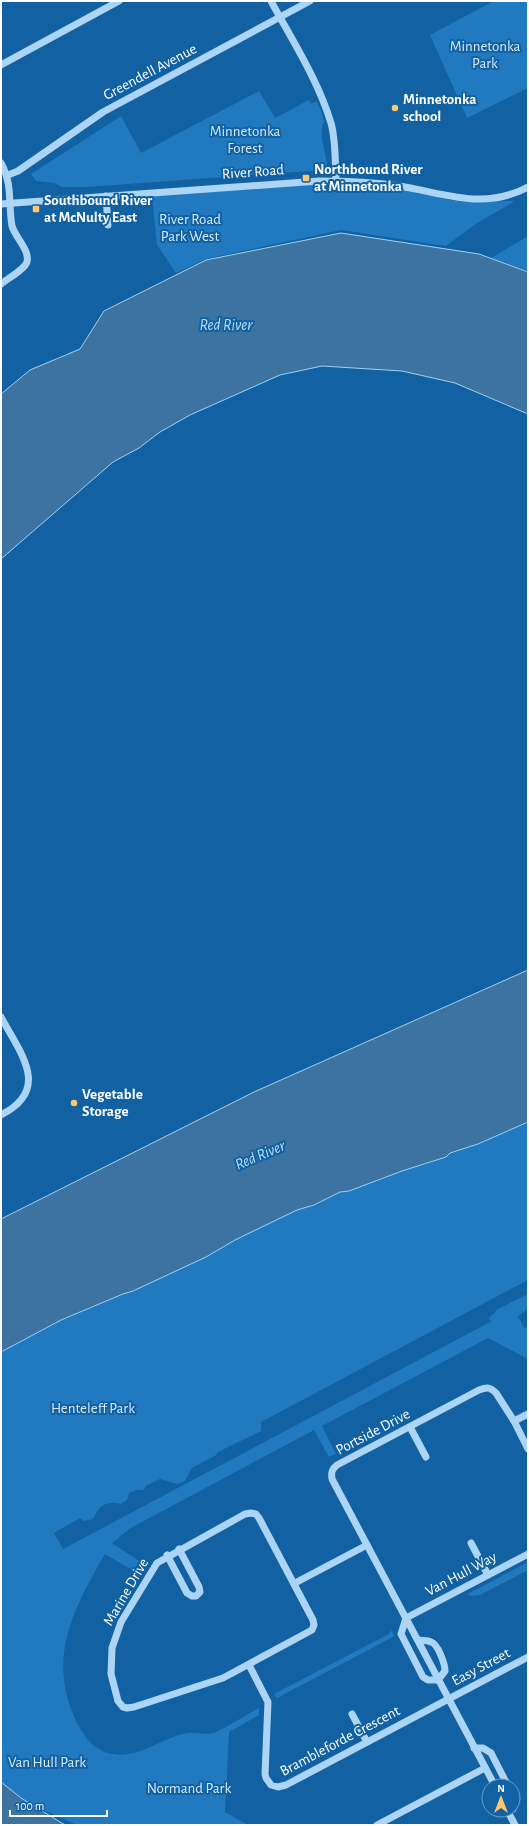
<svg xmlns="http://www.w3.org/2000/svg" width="529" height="1826" font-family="'Alegreya Sans',sans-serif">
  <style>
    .green { fill: #217abf }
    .water { fill: #3c73a1; stroke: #9ed2f8 }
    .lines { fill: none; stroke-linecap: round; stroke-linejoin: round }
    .minor { stroke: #acd5f5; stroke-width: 7 }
    .poi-dot { fill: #ffc670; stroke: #1261a2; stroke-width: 1.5 }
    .labels { text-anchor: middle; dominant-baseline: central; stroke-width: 4; stroke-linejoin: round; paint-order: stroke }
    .park-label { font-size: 15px; fill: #d5ecfe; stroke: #1261a2 }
    .street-label { font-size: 15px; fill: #fff; stroke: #1261a2 }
    .poi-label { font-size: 15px; font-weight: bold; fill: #fff; stroke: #1261a2; text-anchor: start }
    .water-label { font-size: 16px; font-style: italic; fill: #b9dffb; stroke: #1261a2 }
  </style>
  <rect width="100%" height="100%" fill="#1261a2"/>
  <g class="green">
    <path d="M494 1H528V88L467 118 430 35Z"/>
    <path d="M259 91 275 118 309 100 311 104 316 101 321 110 324 122C318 132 326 154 327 165L324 167V170L86 187H62L54 183 36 181 31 174 121 116 141 153Z"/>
    <path d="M319 183 363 184 396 188 461 202 515 201 474 225 446 246 341 230 205 259 176 273 157 245 152 196Z"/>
    <path d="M528 236V271L491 258Z"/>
    <path d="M528 1122V1280L261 1422V1431L218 1452 216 1455 192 1468 185 1481 177 1484 160 1479 147 1485 143 1490H136L129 1493 127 1500 121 1504C106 1501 99 1505 93 1519L84 1521 80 1518 54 1533 63 1549 492 1321 488 1319 498 1309 528 1294V1309L518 1316 524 1328 528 1327V1359L488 1338 322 1426 336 1454 329 1457 314 1430 129 1529 112 1543 145 1565 139 1574 105 1554C73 1609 46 1660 77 1723 84 1737 95 1751 112 1754 139 1759 161 1738 187 1733 194 1732 208 1735 214 1733 229 1726 244 1716 259 1708V1715L229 1732 225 1812 248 1825H77L21 1800 1 1787V1352L61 1320 122 1294 133 1291 206 1257 235 1240 297 1210 314 1205 340 1192 349 1191 402 1171 432 1162 450 1153 479 1144Z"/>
    <path d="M528 1562V1570L480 1595 470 1596 468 1594Z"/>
    <path d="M392 1630 394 1636 389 1639 277 1698 274 1694 389 1634Z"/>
  </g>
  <g class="water">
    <path d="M341 233 479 254 528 272V414L455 383 402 371 322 366 280 375 190 415 160 432 139 448 113 462 1 559V394L30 370 80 349 104 311 206 260Z"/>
    <path d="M528 970V1122L478 1144 450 1153 446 1157 402 1171 349 1191 340 1192 314 1205 297 1210 235 1240 206 1257 133 1291 123 1294 61 1320 1 1352V1219L254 1092Z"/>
    <path d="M1 1782 21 1798 65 1825H1Z"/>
  </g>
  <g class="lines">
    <g class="minor">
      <path d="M271 1C292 40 318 80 331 123 336 141 335 161 336 181"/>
      <path d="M1 65 119 1"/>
      <path d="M1 163C13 185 8 203 12 226 15 237 30 250 27 262 25 269 7 279 1 284"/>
      <path d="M8 175 18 171 103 112 310 1"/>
      <path d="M106 196 108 225"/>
      <path d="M1 204 319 181C346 181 372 182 399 186 445 193 483 211 528 187"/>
      <path d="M1 1017C20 1053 52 1089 1 1115"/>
      <path d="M514 1421 528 1414"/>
      <path d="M410 1427 426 1457"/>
      <path d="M251 1513 256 1514 259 1518 313 1620 314 1625 312 1630 223 1678 134 1707 127 1708 123 1707 118 1701 111 1674 112 1648 121 1622 157 1563 245 1514Z"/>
      <path d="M471 1543 488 1575"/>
      <path d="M167 1555 187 1593 192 1596H196L200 1592 199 1587 179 1549"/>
      <path d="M295 1583 367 1545"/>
      <path d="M406 1618 401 1634 423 1677 428 1680H438L445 1671C445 1664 438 1644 431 1642 427 1640 422 1641 418 1640"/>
      <path d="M406 1618 528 1554"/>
      <path d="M249 1665 268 1702 265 1774 266 1778 271 1785 278 1787 286 1785 528 1657"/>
      <path d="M352 1714 367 1742"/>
      <path d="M474 1748H483L491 1753 508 1786"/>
      <path d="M495 1786 332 1479C331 1472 332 1469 337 1465L479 1390C487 1387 490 1387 496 1393L514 1421 528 1449"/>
      <path d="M513 1795 515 1801 513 1809"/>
      <path d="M507 1810 515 1825"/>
      <path d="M377 1825 485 1768"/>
    </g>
  </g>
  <g class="poi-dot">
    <circle cx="395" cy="108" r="4"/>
    <rect x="302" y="174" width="8" height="8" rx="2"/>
    <rect x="32" y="205" width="8" height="8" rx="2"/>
    <circle cx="74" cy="1103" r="4"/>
  </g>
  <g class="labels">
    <g class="park-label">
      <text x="485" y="46">Minnetonka<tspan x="485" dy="17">Park</tspan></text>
      <text x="245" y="131">Minnetonka<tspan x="245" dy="17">Forest</tspan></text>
      <text x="190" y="219">River Road<tspan x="190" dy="17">Park West</tspan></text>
      <text x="93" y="1408">Henteleff Park</text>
      <text x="47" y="1762">Van Hull Park</text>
      <text x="189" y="1788">Normand Park</text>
    </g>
    <g class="street-label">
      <text transform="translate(150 72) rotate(-28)">Greendell Avenue</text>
      <text transform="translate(253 172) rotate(-4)">River Road</text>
      <text transform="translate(373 1432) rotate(-28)">Portside Drive</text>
      <text transform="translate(461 1574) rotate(-28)">Van Hull Way</text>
      <text transform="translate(126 1592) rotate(-60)">Marine Drive</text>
      <text transform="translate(481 1667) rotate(-28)">Easy Street</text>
      <text transform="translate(340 1741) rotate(-28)">Brambleforde Crescent</text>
    </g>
    <g class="poi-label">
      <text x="403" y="99">Minnetonka<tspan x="403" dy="17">school</tspan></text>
      <text x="314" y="169">Northbound River<tspan x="314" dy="17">at Minnetonka</tspan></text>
      <text x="44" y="200">Southbound River<tspan x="44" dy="17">at McNulty East</tspan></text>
      <text x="82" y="1094">Vegetable<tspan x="82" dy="17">Storage</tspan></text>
    </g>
    <g class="water-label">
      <text x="226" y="325">Red River</text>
      <text transform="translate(260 1155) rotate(-23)">Red River</text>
    </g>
  </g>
  <rect width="529" height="1826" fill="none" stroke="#ffffff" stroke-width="4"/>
  <g transform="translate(501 1798)"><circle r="19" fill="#1261a2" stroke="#71a0c7"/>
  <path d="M0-3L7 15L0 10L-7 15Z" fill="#ffc670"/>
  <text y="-6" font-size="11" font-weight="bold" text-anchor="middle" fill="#ffffff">N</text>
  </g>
  <path d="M10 1810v6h97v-6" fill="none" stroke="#ffffff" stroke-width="2"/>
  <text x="16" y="1810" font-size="12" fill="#ffffff" stroke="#1261a2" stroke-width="3" paint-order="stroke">100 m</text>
</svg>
